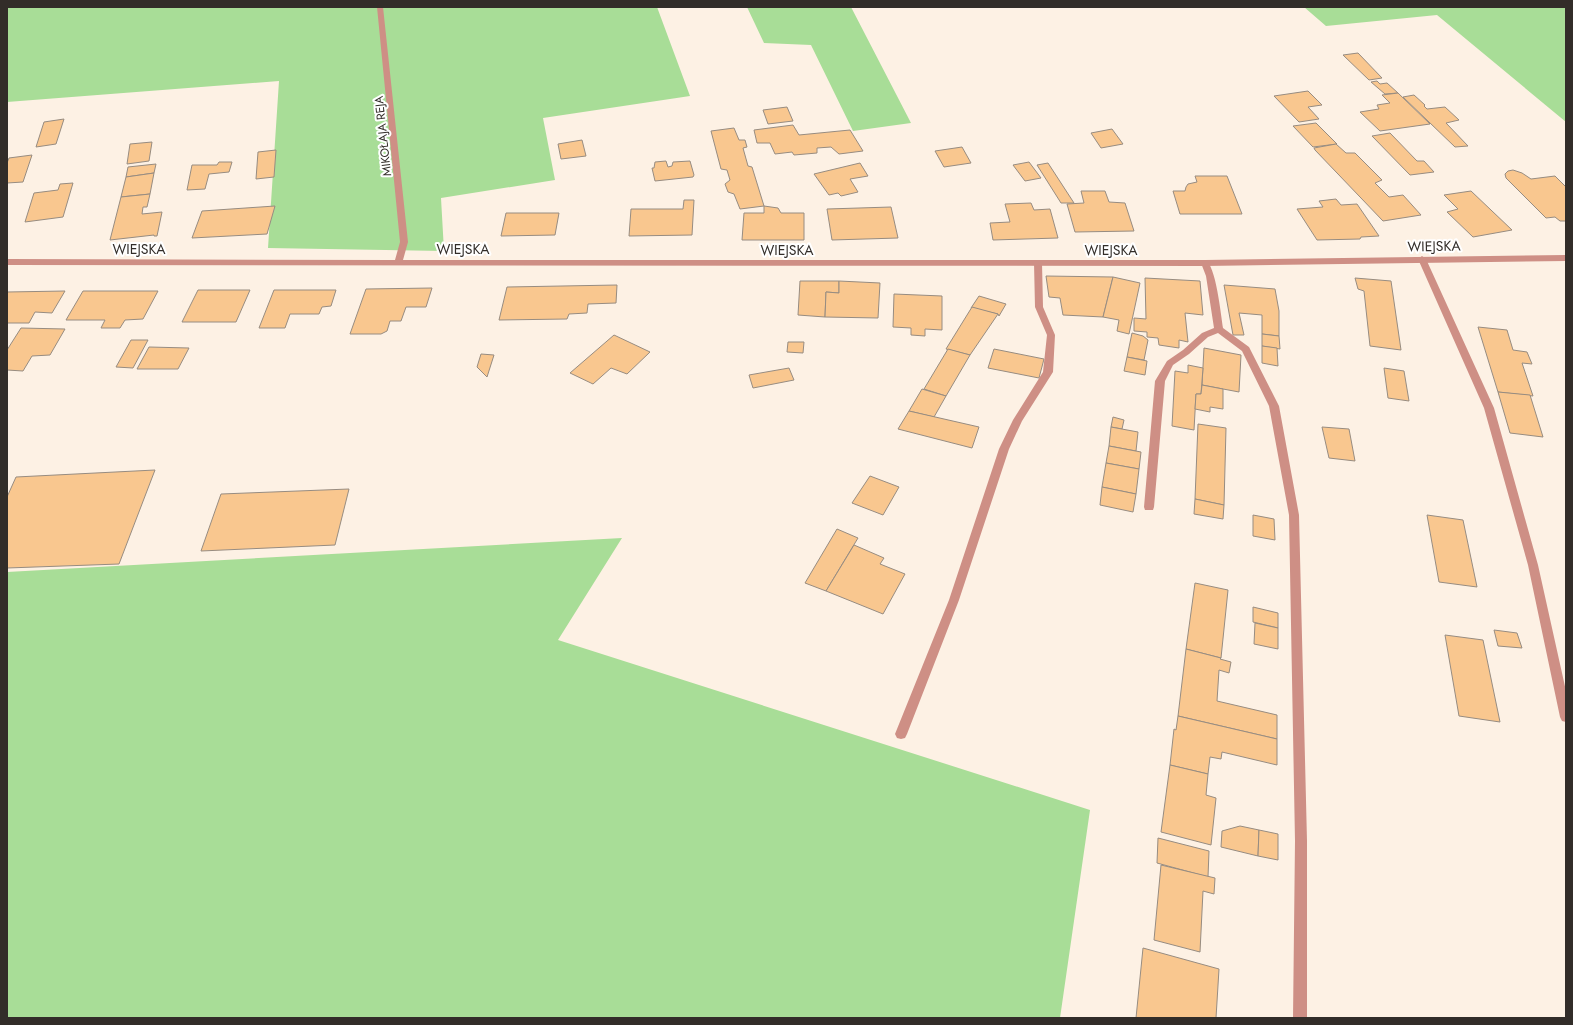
<svg xmlns="http://www.w3.org/2000/svg" width="1573" height="1025" font-family="Jost,sans-serif">
  <style>
    .green { fill: #a8dd97 }
    .building { fill: #f9c78f; stroke: #978c81 }
    .lines { fill: none; stroke-linecap: round; stroke-linejoin: round }
    .service { fill: #ce8f85; fill-rule: evenodd }
    .minor { fill: #ce8f85; fill-rule: evenodd }
    .labels { text-anchor: middle; dominant-baseline: central; stroke-width: 4; stroke-linejoin: round; paint-order: stroke }
    .far-street-label { font-size: 12px; fill: #322d29; stroke: #fff }
    .street-label { font-size: 14px; fill: #322d29; stroke: #fff }
  </style>
  <rect width="100%" height="100%" fill="#fdf1e4"/>
  <g class="green">
    <path d="M7 7H657L690 96 543 118 555 180 441 198 444 251 268 248 279 81 7 102Z"/>
    <path d="M747 7H851L911 123 853 131 811 45 764 43Z"/>
    <path d="M1304 7H1566V122L1437 15 1326 26Z"/>
    <path d="M622 538 558 640 1090 810 1060 1018H7V572Z"/>
  </g>
  <g class="building">
    <path d="M1358 53 1382 78 1369 80 1343 55Z"/>
    <path d="M1377 81 1380 84 1387 83 1398 93 1385 94 1371 82Z"/>
    <path d="M1308 91 1322 105 1308 107 1319 119 1299 122 1274 96Z"/>
    <path d="M1398 93 1430 124 1380 131 1360 112 1379 109 1377 105 1390 103 1382 95Z"/>
    <path d="M1414 95 1425 105 1424 106 1427 109 1445 107 1459 120 1446 123 1468 146 1455 147 1403 97Z"/>
    <path d="M787 107 793 121 768 124 763 110Z"/>
    <path d="M64 119 56 144 36 147 44 122Z"/>
    <path d="M1316 123 1337 144 1313 147 1293 126Z"/>
    <path d="M793 125 799 135 850 130 863 151 839 154 831 147 817 148V153L794 155 792 152 775 154 770 143H757L754 130Z"/>
    <path d="M734 128 739 140H745L747 147 743 148 748 166 752 167 764 206 740 209 734 194 728 192 725 184 730 180 727 170 721 169 711 131Z"/>
    <path d="M1112 129 1123 144 1101 148 1091 133Z"/>
    <path d="M1390 133 1417 161H1424L1434 172 1410 175 1372 136Z"/>
    <path d="M582 140 586 156 561 159 558 144Z"/>
    <path d="M152 142 149 161 127 164 130 144Z"/>
    <path d="M1336 144 1346 153H1355L1382 180 1375 183 1389 197 1403 195 1421 215 1383 221 1315 150 1314 148Z"/>
    <path d="M962 147 971 163 944 167 935 151Z"/>
    <path d="M276 150 274 177 256 179 258 152Z"/>
    <path d="M32 155 23 182 7 183V163L9 158Z"/>
    <path d="M666 161 668 167 672 166 673 162 690 161 694 175 693 177 655 181 652 168H654L655 162Z"/>
    <path d="M219 162H232L229 172 209 174 205 189 187 190 192 165H217Z"/>
    <path d="M1029 162 1041 178 1025 181 1013 165Z"/>
    <path d="M860 163 868 176 850 179 858 192 841 196 838 193 829 195 814 174Z"/>
    <path d="M1048 163 1074 203H1061L1037 165Z"/>
    <path d="M156 164 154 173 126 177 128 167Z"/>
    <path d="M1513 170 1522 173 1531 179 1555 176 1566 187V221H1560L1555 217 1546 218 1506 178 1505 174 1508 171Z"/>
    <path d="M154 173 150 194 121 197 126 177Z"/>
    <path d="M1195 176H1227L1242 214H1180L1173 191H1185L1186 187 1188 184 1197 182Z"/>
    <path d="M73 183 63 217 25 222 34 193 58 190 60 184Z"/>
    <path d="M1081 191H1105L1109 202 1125 203 1134 231 1075 232 1067 204 1084 203Z"/>
    <path d="M1471 191 1512 230 1473 237 1447 212 1458 209 1444 195Z"/>
    <path d="M150 194 147 207H143L142 214 162 212 157 236H154V235L110 240 121 197Z"/>
    <path d="M1336 199 1341 205 1357 204 1379 236 1361 237 1360 239 1317 240 1297 209 1323 207 1319 201Z"/>
    <path d="M684 200H694L692 235 629 236 631 209H683Z"/>
    <path d="M1031 203 1034 210 1050 209 1058 238 993 240 990 223 1010 222 1005 204Z"/>
    <path d="M275 206 267 234 192 238 202 211Z"/>
    <path d="M764 206 778 208 781 213H804V240H742L744 213H764Z"/>
    <path d="M891 207 898 238 832 240 827 209Z"/>
    <path d="M506 213H559L555 235 501 236Z"/>
    <path d="M1046 276 1113 277 1103 317 1063 315 1060 298 1049 297Z"/>
    <path d="M1113 277 1140 283 1129 334 1117 331 1119 320 1103 317Z"/>
    <path d="M1145 278 1200 281 1203 315 1185 313 1188 342 1179 340V348L1159 345 1158 338 1147 337V332L1134 331V318L1146 319Z"/>
    <path d="M1355 278 1391 281 1401 350 1370 346 1364 291 1358 289Z"/>
    <path d="M800 281H839V293L826 292 825 317 798 315Z"/>
    <path d="M839 281 880 283 878 318 825 317 826 292 839 293Z"/>
    <path d="M617 285 616 303 588 304 587 313 569 314 567 319 499 320 507 287Z"/>
    <path d="M1224 285 1275 289 1279 311V336L1262 334V315L1239 313 1244 335H1233Z"/>
    <path d="M432 288 426 307H406L401 321H390L387 331 381 334H350L366 289Z"/>
    <path d="M198 290H250L236 322H182Z"/>
    <path d="M274 290H336L331 306 322 307 319 314H290L285 328H259Z"/>
    <path d="M65 291 52 313 35 312 29 323H7V292Z"/>
    <path d="M83 291H158L143 319 125 320 120 328H101L105 320H66Z"/>
    <path d="M894 294 942 296V330L925 329V336L911 335V328L893 327Z"/>
    <path d="M979 296 1006 304 999 316 998 314 971 308Z"/>
    <path d="M972 307 998 314 970 355 946 349Z"/>
    <path d="M1478 327 1507 330 1513 350 1527 352 1532 364 1522 363 1533 396 1498 392Z"/>
    <path d="M21 328 65 329 50 355 32 356 23 371 7 370V350Z"/>
    <path d="M1132 333 1143 336 1148 340 1144 360 1127 357Z"/>
    <path d="M1262 334 1279 336 1280 349 1262 346Z"/>
    <path d="M614 335 650 352 627 374 611 368 593 384 570 373Z"/>
    <path d="M131 340H148L133 368 116 367Z"/>
    <path d="M788 342H804L803 353 787 352Z"/>
    <path d="M1262 346 1277 348 1278 366 1262 363Z"/>
    <path d="M149 347 189 348 178 369H137Z"/>
    <path d="M1204 348 1241 355 1239 392 1202 385Z"/>
    <path d="M948 349 970 355 946 396 924 389Z"/>
    <path d="M994 349 1044 359 1039 378 988 368Z"/>
    <path d="M481 354 494 355 487 377 477 367Z"/>
    <path d="M1127 357 1147 361 1145 375 1124 371Z"/>
    <path d="M1188 365 1203 368 1201 394H1196L1194 430 1172 426 1175 371 1188 373Z"/>
    <path d="M789 368 794 380 753 388 749 375Z"/>
    <path d="M1384 368 1404 371 1409 401 1388 398Z"/>
    <path d="M1202 385 1223 389V409L1210 407V412L1195 409 1196 394H1201Z"/>
    <path d="M922 389 946 396 934 417 909 411Z"/>
    <path d="M1498 392 1530 395 1543 437 1510 433Z"/>
    <path d="M909 411 979 427 972 448 898 429Z"/>
    <path d="M1113 417 1124 420 1122 429 1111 427Z"/>
    <path d="M1198 424 1226 428 1224 505 1195 499Z"/>
    <path d="M1111 427 1138 432 1136 451 1109 446Z"/>
    <path d="M1322 427 1349 429 1355 461 1329 458Z"/>
    <path d="M1109 446 1141 452 1139 469 1106 463Z"/>
    <path d="M1106 463 1139 469 1136 494 1102 487Z"/>
    <path d="M155 470 119 564 7 568V497L16 477Z"/>
    <path d="M870 476 899 487 883 515 852 503Z"/>
    <path d="M1102 487 1136 494 1133 512 1100 505Z"/>
    <path d="M349 489 335 545 201 551 221 494Z"/>
    <path d="M1195 499 1224 505 1223 519 1194 514Z"/>
    <path d="M1253 515 1274 519 1275 540 1253 536Z"/>
    <path d="M1427 515 1463 520 1477 587 1439 582Z"/>
    <path d="M837 529 858 538 826 591 805 583Z"/>
    <path d="M854 545 884 558 880 564 905 574 883 614 826 591Z"/>
    <path d="M1195 583 1228 590 1221 658 1186 649Z"/>
    <path d="M1253 607 1278 613V628L1253 622Z"/>
    <path d="M1255 623 1278 628V649L1254 644Z"/>
    <path d="M1494 630 1517 633 1522 648 1498 646Z"/>
    <path d="M1445 635 1483 640 1500 722 1459 716Z"/>
    <path d="M1186 649 1221 658 1220 659 1231 662 1229 673 1219 670 1217 701 1277 715V739L1178 716Z"/>
    <path d="M1178 716 1277 739V765L1222 752 1221 759 1210 757 1208 774 1170 765 1174 729 1176 730Z"/>
    <path d="M1170 765 1208 774 1206 795 1216 798 1211 845 1161 832Z"/>
    <path d="M1240 826 1259 830 1258 856 1221 847 1222 831Z"/>
    <path d="M1259 830 1278 834V860L1258 856Z"/>
    <path d="M1158 838 1209 851 1208 877 1157 863Z"/>
    <path d="M1161 865 1215 878 1214 894 1203 891 1200 952 1154 940Z"/>
    <path d="M1143 948 1219 969 1216 1018H1136Z"/>
  </g>
  <g class="lines">
    <g class="service">
      <path d="M1422 256 1426 259 1494 408 1538 565 1566 691V722L1562 721 1560 717 1528 565 1484 408 1418 259Z"/>
      <path d="M1038 260 1042 263 1043 307 1055 335 1053 372 1022 421 1009 449 959 600 907 734 905 738 901 739 897 738 895 734 949 600 999 449 1013 420 1043 372 1047 335 1035 307 1034 263Z"/>
      <path d="M1205 260C1216 264 1221 316 1223 328L1249 347 1279 406 1299 515 1307 841V1018H1293L1295 841 1289 515 1269 406 1242 351 1218 333 1208 337 1189 354 1173 365 1165 381 1154 507 1153 510H1145L1144 507 1155 381 1167 361 1183 350 1202 333 1214 328 1206 276 1201 263Z"/>
    </g>
    <path class="minor" d="M377 7H383L408 242 403 260H1205L1566 255V261L1205 266 7 265V259L395 260 400 242Z"/>
  </g>
  <g class="labels">
    <g class="far-street-label">
      <text transform="translate(383 136) rotate(-96)">MIKOŁAJA REJA</text>
    </g>
    <g class="street-label">
      <text transform="translate(1434 246) rotate(-1)">WIEJSKA</text>
      <text x="139" y="249">WIEJSKA</text>
      <text x="463" y="249">WIEJSKA</text>
      <text x="787" y="250">WIEJSKA</text>
      <text x="1111" y="250">WIEJSKA</text>
    </g>
  </g>
  <rect width="1573" height="1025" fill="none" stroke="#322d29" stroke-width="16"/>
</svg>
